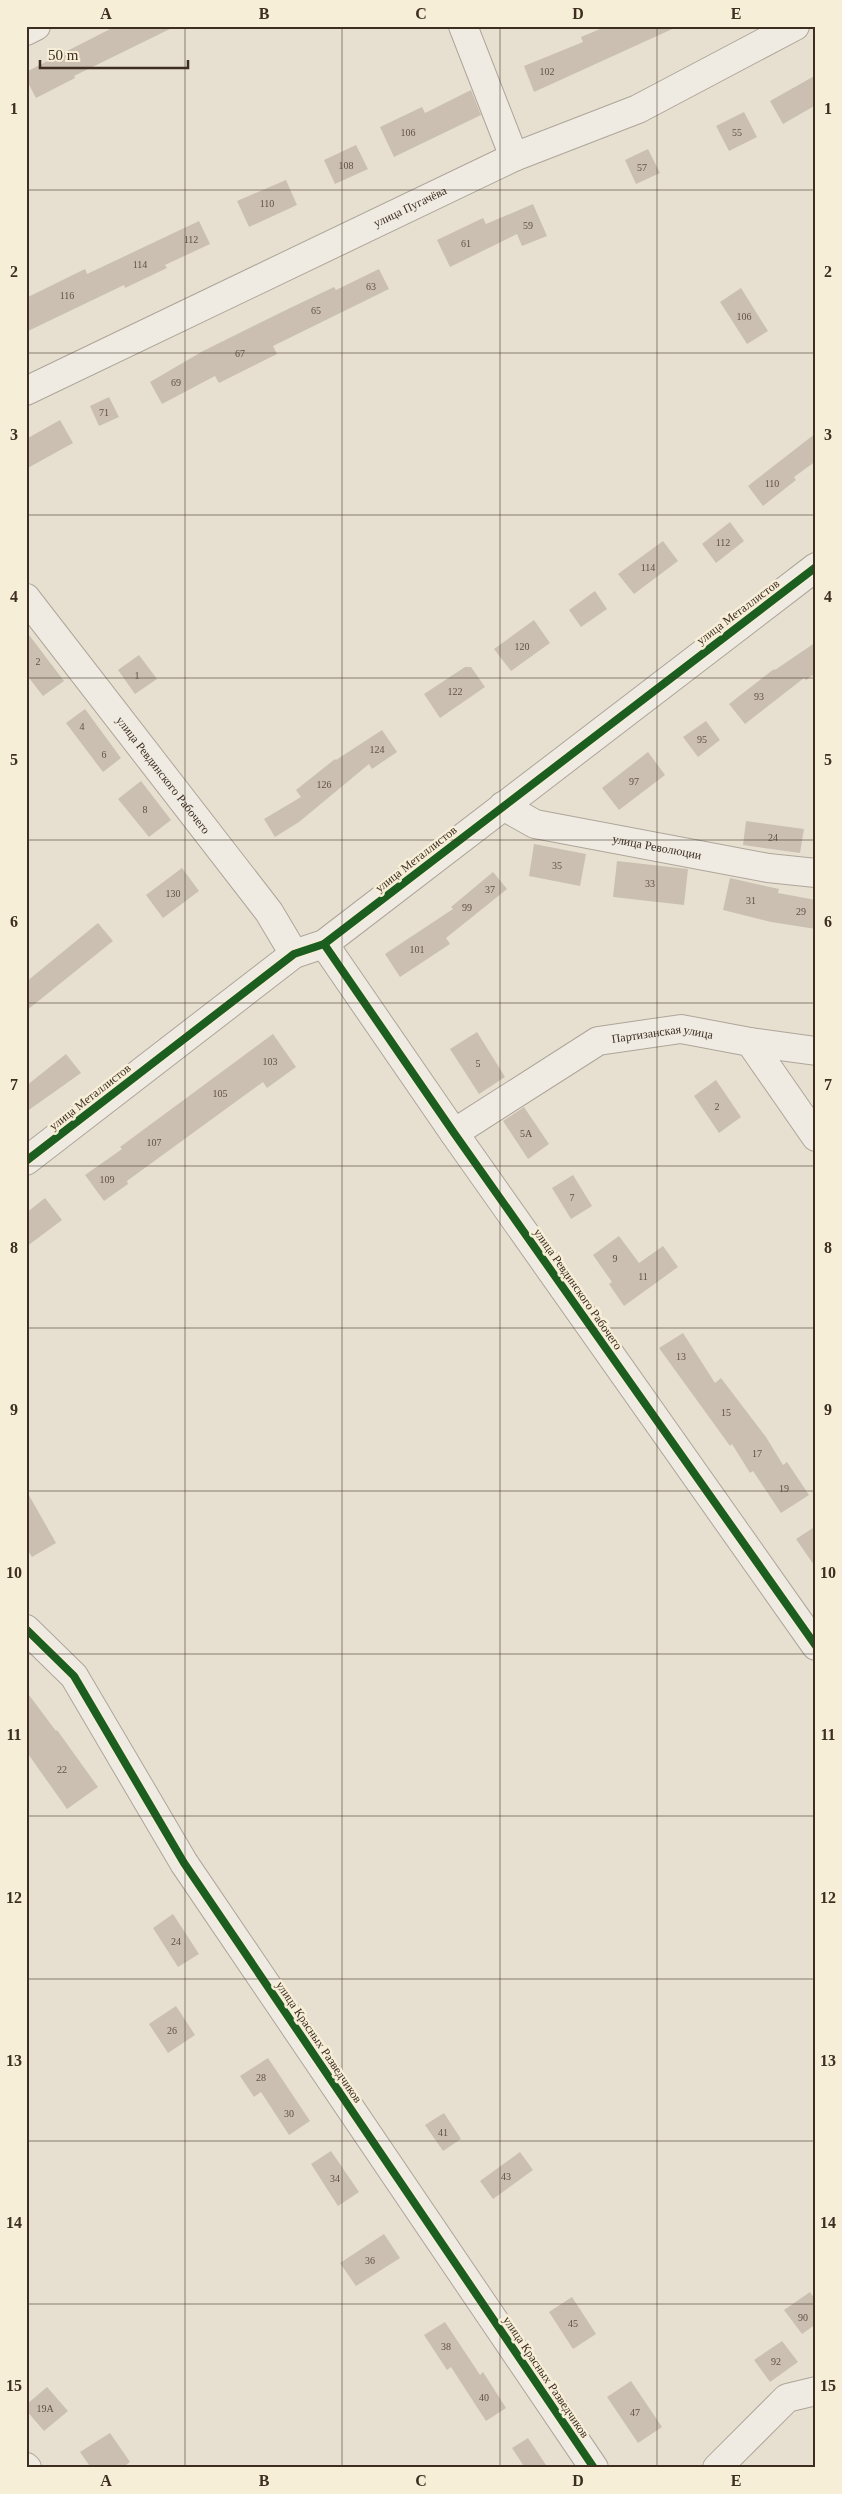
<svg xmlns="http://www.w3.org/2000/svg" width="842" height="2494" font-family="'Times New Roman',serif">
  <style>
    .building { fill: #cbbfb2 }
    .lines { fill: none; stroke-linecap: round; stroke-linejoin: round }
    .minor-casing { stroke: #ada599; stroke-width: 30 }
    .minor { stroke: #efebe3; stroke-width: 28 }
    .cycleway-casing { stroke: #f7eed8; stroke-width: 11 }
    .cycleway { stroke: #1b5e20; stroke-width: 8 }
    .grid { fill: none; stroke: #3d2e20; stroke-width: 1; stroke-opacity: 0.55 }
    .labels { text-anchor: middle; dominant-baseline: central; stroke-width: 5; stroke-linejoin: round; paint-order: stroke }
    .number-label { font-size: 10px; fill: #605244 }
    .street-label { font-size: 12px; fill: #3d2e20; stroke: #f7eed8 }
    .neatline { fill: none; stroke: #3d2e20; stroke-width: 2 }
    .grid-label { font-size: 16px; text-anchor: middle; font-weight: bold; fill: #3d2e20 }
  </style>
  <rect width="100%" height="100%" fill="#e7e0d1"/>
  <g class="building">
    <path d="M116 26H176L74 76 75 78 36 98 26 79V72Z"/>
    <path d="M607 26H679L534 92 524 66 583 42 581 37Z"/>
    <path d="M816 75V105L783 124 770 101Z"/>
    <path d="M471 90 481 115 394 157 380 127 422 107 425 113Z"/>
    <path d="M744 112 757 137 729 151 716 126Z"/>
    <path d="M356 145 368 169 335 184 324 160Z"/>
    <path d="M648 149 660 173 636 184 625 160Z"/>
    <path d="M286 180 297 205 249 227 237 201Z"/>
    <path d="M533 204 547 236 522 246 517 234 450 267 437 240 483 218 486 224Z"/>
    <path d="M199 221 210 244 165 265 167 268 125 288 124 285 26 332V298L85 269 87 274Z"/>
    <path d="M379 269 389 289 273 346 277 354 219 383 215 376 162 404 150 382 203 351 286 310 334 287 336 290Z"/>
    <path d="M741 288 768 331 747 344 720 302Z"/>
    <path d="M109 397 119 417 99 426 90 406Z"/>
    <path d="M60 420 73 443 26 469V439Z"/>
    <path d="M816 433V461L794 477 796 480 763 506 748 486Z"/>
    <path d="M730 522 744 541 716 563 702 544Z"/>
    <path d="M663 541 678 561 634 594 618 574Z"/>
    <path d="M595 591 607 609 581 627 569 610Z"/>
    <path d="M534 620 550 643 511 671 494 649Z"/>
    <path d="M26 631 64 681 43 696 26 674Z"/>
    <path d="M816 642V673L806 680 804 678 745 724 729 704 774 669 775 670Z"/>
    <path d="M139 655 157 679 135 694 118 670Z"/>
    <path d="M465 667H471L485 687 440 718 424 694Z"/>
    <path d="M85 709 121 758 103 772 66 723Z"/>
    <path d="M706 721 720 740 698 757 683 737Z"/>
    <path d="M382 730 397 752 372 769 369 764 299 822 275 837 264 819 301 797 296 790 335 759 336 760Z"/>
    <path d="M648 752 665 775 619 810 602 788Z"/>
    <path d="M141 781 171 820 149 837 118 799Z"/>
    <path d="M746 821 804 829 800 853 743 845Z"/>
    <path d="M534 844 586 854 580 886 529 876Z"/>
    <path d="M617 861 688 869 684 905 613 897Z"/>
    <path d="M182 868 199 891 163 918 146 895Z"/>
    <path d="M493 872 507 889 446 938 450 944 400 977 385 954 453 909 451 907Z"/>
    <path d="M730 878 779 889 778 893 816 900V929L771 922 723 910Z"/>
    <path d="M98 923 113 941 26 1011V982Z"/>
    <path d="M477 1032 505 1077 479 1094 450 1049Z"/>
    <path d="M273 1034 296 1067 267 1088 263 1082 127 1181 128 1184 104 1201 85 1175 122 1149 120 1147Z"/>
    <path d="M66 1054 81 1073 26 1112V1086Z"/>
    <path d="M716 1080 741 1117 719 1133 694 1096Z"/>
    <path d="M524 1107 549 1144 528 1159 503 1121Z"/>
    <path d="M573 1175 592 1206 571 1219 552 1188Z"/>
    <path d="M45 1198 62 1220 26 1247V1213Z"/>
    <path d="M619 1236 639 1263 663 1246 678 1267 624 1306 609 1284 612 1282 593 1255Z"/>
    <path d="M683 1333 715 1383 721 1378 766 1437 783 1465 787 1462 809 1495 781 1513 753 1471 750 1473 732 1444 730 1446 659 1348Z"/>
    <path d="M26 1490 56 1543 32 1557 26 1548Z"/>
    <path d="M816 1526V1568L796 1539Z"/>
    <path d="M26 1691 56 1731 57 1730 98 1787 67 1809 26 1751Z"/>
    <path d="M173 1914 199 1954 178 1967 153 1928Z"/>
    <path d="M176 2006 195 2035 168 2053 149 2024Z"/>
    <path d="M268 2058 310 2121 289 2135 261 2092 254 2097 240 2076Z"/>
    <path d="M444 2113 461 2139 443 2151 425 2125Z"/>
    <path d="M331 2151 359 2192 338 2206 311 2164Z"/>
    <path d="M520 2152 533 2170 493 2199 480 2181Z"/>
    <path d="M384 2234 400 2258 356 2286 340 2263Z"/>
    <path d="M810 2292 816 2301V2324L802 2334 784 2310Z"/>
    <path d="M572 2297 596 2334 573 2349 549 2312Z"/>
    <path d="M445 2322 480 2375 483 2372 506 2408 486 2421 451 2367 447 2370 424 2335Z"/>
    <path d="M782 2341 798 2362 770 2382 754 2360Z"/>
    <path d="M631 2381 662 2427 638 2443 607 2397Z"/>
    <path d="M47 2387 68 2411 44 2431 26 2410V2405Z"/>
    <path d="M110 2433 130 2462 122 2468H91L80 2452Z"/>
    <path d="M528 2438 548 2468H525L512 2448Z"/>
  </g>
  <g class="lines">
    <defs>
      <g id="minor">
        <path d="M463 26 514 157"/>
        <path d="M26 31 36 26"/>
        <path id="s1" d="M26 391 514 157 638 109 795 26"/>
        <path id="s2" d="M26 598 269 912 294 954"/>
        <path id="s3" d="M503 806 535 824 768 868 816 873"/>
        <path d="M324 944 454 1133 816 1646"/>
        <path d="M750 1042 816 1051"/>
        <path id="s4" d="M454 1133 598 1041 681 1029 750 1042 816 1137"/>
        <path d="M26 1161 294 954 324 944 816 567"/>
        <path d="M26 1629 74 1676 184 1863 594 2468"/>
        <path d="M26 2467 27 2468"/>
        <path d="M717 2468 787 2398 816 2391"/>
      </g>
    </defs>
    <use href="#minor" class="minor-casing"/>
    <use href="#minor" class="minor"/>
    <defs>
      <g id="cycleway">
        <path d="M324 944 454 1133 816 1646"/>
        <path d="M26 1161 294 954 324 944 816 567"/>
        <path d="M26 1629 74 1676 184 1863 594 2468"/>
      </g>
    </defs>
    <use href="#cycleway" class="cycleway-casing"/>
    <use href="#cycleway" class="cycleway"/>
  </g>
  <path class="grid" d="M185 26V2468M342 26V2468M500 26V2468M657 26V2468M26 190H816M26 353H816M26 515H816M26 678H816M26 840H816M26 1003H816M26 1166H816M26 1328H816M26 1491H816M26 1654H816M26 1816H816M26 1979H816M26 2141H816M26 2304H816"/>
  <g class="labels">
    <g class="number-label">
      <text x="547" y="71">102</text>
      <text x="408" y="132">106</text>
      <text x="737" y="132">55</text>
      <text x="346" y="165">108</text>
      <text x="642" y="167">57</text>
      <text x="267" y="203">110</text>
      <text x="528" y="225">59</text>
      <text x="191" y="239">112</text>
      <text x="466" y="243">61</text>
      <text x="140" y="264">114</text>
      <text x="371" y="286">63</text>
      <text x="67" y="295">116</text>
      <text x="316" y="310">65</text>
      <text x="744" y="316">106</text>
      <text x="240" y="353">67</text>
      <text x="176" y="382">69</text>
      <text x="104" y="412">71</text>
      <text x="772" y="483">110</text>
      <text x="723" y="542">112</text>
      <text x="648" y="567">114</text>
      <text x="522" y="646">120</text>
      <text x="38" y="661">2</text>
      <text x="137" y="675">1</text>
      <text x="455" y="691">122</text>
      <text x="759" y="696">93</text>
      <text x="82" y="726">4</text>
      <text x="702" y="739">95</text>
      <text x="377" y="749">124</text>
      <text x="104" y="754">6</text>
      <text x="634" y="781">97</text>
      <text x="324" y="784">126</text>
      <text x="145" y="809">8</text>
      <text x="773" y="837">24</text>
      <text x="557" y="865">35</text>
      <text x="650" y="883">33</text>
      <text x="490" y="889">37</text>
      <text x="173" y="893">130</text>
      <text x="751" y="900">31</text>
      <text x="467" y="907">99</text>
      <text x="801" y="911">29</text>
      <text x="417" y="949">101</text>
      <text x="270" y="1061">103</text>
      <text x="478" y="1063">5</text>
      <text x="220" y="1093">105</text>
      <text x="717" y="1106">2</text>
      <text x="526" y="1133">5А</text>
      <text x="154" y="1142">107</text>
      <text x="107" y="1179">109</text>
      <text x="572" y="1197">7</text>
      <text x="615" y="1258">9</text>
      <text x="643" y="1276">11</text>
      <text x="681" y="1356">13</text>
      <text x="726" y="1412">15</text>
      <text x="757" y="1453">17</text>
      <text x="784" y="1488">19</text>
      <text x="62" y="1769">22</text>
      <text x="176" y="1941">24</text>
      <text x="172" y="2030">26</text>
      <text x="261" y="2077">28</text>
      <text x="289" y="2113">30</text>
      <text x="443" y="2132">41</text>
      <text x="506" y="2176">43</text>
      <text x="335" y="2178">34</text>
      <text x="370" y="2260">36</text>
      <text x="803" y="2317">90</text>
      <text x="573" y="2323">45</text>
      <text x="446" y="2346">38</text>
      <text x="776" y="2361">92</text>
      <text x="484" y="2397">40</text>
      <text x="45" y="2408">19А</text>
      <text x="635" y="2412">47</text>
    </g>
    <g class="street-label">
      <text stroke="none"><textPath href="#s1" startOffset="426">улица Пугачёва</textPath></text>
      <text transform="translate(738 612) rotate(-37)">улица Металлистов</text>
      <text stroke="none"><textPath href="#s2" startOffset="224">улица Ревдинского Рабочего</textPath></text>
      <text stroke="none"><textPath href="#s3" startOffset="161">улица Революции</textPath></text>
      <text transform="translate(416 859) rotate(-38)">улица Металлистов</text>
      <text stroke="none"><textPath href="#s4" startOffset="236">Партизанская улица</textPath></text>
      <text transform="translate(90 1097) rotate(-38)">улица Металлистов</text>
      <text transform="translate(578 1289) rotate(55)">улица Ревдинского Рабочего</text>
      <text transform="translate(319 2042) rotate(56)">улица Красных Разведчиков</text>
      <text transform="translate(546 2377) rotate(56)">улица Красных Разведчиков</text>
    </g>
  </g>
  <rect width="842" height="2494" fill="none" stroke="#f7eed8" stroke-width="55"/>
  <path d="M40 60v8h148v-8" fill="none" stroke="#3d2e20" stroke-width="2.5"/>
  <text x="48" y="60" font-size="15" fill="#3d2e20" stroke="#f7eed8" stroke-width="4" paint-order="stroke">50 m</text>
  <rect x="28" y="28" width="786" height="2438" class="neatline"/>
  <g class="grid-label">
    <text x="106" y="19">A</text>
    <text x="264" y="19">B</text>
    <text x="421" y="19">C</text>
    <text x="578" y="19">D</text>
    <text x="736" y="19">E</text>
    <text x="14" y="114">1</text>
    <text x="828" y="114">1</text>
    <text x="14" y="277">2</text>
    <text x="828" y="277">2</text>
    <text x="14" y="440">3</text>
    <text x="828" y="440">3</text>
    <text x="14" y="602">4</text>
    <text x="828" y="602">4</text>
    <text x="14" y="765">5</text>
    <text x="828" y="765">5</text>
    <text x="14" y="927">6</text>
    <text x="828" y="927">6</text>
    <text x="14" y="1090">7</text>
    <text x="828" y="1090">7</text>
    <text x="14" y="1253">8</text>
    <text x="828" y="1253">8</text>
    <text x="14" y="1415">9</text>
    <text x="828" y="1415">9</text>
    <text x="14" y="1578">10</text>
    <text x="828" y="1578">10</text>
    <text x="14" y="1740">11</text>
    <text x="828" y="1740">11</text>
    <text x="14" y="1903">12</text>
    <text x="828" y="1903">12</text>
    <text x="14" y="2066">13</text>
    <text x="828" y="2066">13</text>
    <text x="14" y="2228">14</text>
    <text x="828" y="2228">14</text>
    <text x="14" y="2391">15</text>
    <text x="828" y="2391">15</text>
    <text x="106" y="2486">A</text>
    <text x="264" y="2486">B</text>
    <text x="421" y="2486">C</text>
    <text x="578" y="2486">D</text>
    <text x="736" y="2486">E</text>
  </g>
</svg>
